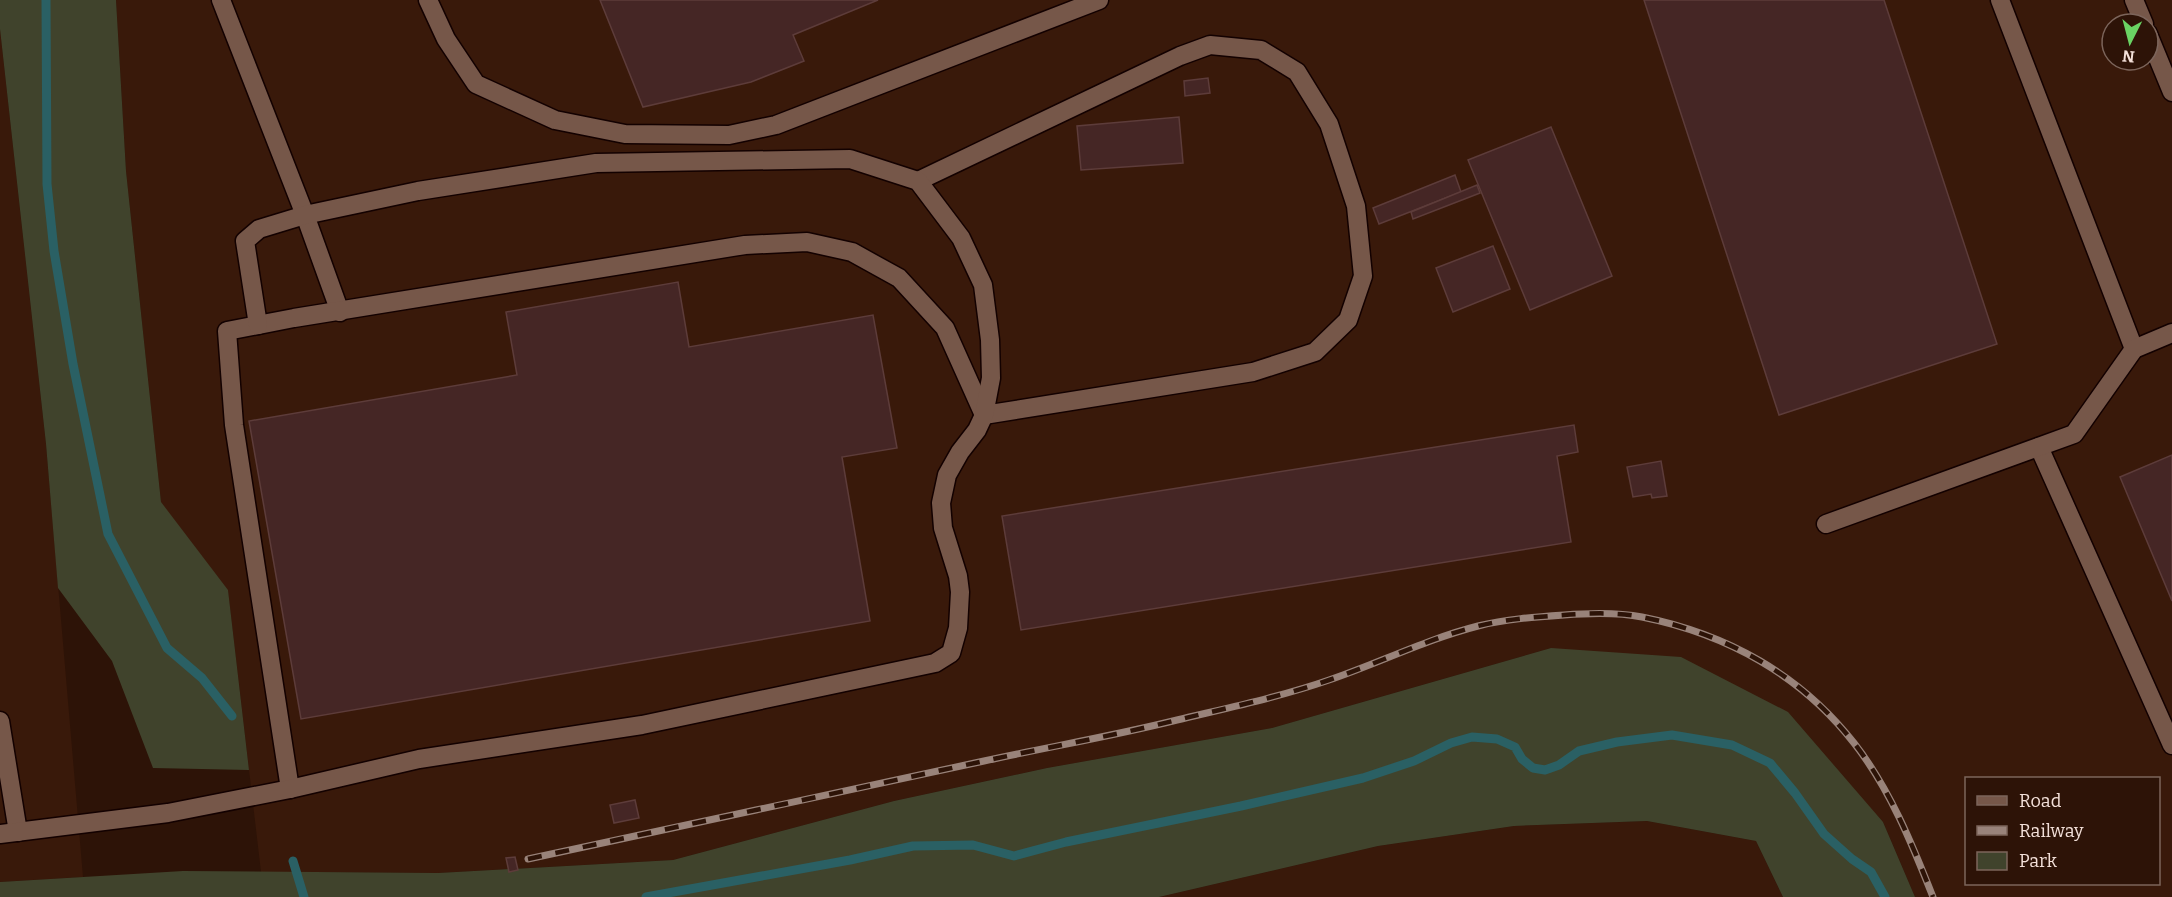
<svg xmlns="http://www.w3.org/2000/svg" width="2172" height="897" font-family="Bitter,serif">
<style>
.built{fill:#39190a;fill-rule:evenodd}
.green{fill:#40432c}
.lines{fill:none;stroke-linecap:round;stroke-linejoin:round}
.stream{stroke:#2a6064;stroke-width:9}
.building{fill:#452625;stroke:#5d3c3a;stroke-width:1.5}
.minor-casing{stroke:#130100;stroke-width:21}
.minor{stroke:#765749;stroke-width:18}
.rail-casing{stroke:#99837a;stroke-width:7}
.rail{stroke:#2d1307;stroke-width:4.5;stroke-dasharray:14;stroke-linecap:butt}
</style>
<rect width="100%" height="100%" fill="#2d1307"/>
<!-- built -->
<g class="built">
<path d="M 116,0 L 2172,0 L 2172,897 L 1915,897 L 1883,822 L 1551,648 L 1272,728 L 1047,768 L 894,801 L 673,860 L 438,873 L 261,872 L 228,591 L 161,503 L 126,171 ZM 2112,24 L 2148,24 L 2148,60 L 2112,60 ZM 1966,778 L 2158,778 L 2158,884 L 1966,884 Z"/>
<polygon points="0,29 46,444 83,877 0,882"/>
<polygon points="1647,821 1756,841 1783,897 1159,897 1378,846 1514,826"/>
</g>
<!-- green -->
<g class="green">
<polygon points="0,0 116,0 126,171 161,502 228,590 249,770 153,768 112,661 58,588 46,444 0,29"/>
<polygon points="1551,648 1681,657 1788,712 1883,822 1915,897 1783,897 1756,841 1647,821 1514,826 1378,846 1159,897 0,897 0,882 183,871 438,873 673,860 894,801 1047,768 1272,728"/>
</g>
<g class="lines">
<!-- stream -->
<g class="stream">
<polyline points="46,0 47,184 54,251 73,364 108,534 167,648 202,678 232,716"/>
<polyline points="293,861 304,897"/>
<polyline points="646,897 850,860 913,846 973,845 1014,856 1066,842 1241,806 1363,778 1414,761 1451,743 1472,737 1497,739 1515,747 1522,759 1533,768 1545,770 1559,765 1579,751 1617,742 1672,735 1732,745 1770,763 1795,793 1824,834 1852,859 1871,872 1885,897"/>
</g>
</g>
<!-- building -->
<g class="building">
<polygon points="600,0 878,0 793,35 804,61 751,82 643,107"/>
<polygon points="1644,0 1884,0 1997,344 1779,415"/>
<polygon points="1208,78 1210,93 1185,96 1184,81"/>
<polygon points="1179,117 1183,163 1081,170 1077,126"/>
<polygon points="1551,127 1612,276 1530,310 1468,160"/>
<polygon points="1455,175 1461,192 1379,224 1373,208"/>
<polygon points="1477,185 1480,193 1413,219 1411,212"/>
<polygon points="1493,246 1510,289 1453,312 1436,268"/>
<polygon points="678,282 689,347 873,315 897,448 842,457 870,621 301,719 249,421 517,375 506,312"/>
<polygon points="1574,425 1578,452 1557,456 1571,542 1021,630 1002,516"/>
<polygon points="2172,455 2172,601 2120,477"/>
<polygon points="1661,461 1667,496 1652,498 1651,494 1633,497 1627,467"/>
<polygon points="635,800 639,818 614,823 610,805"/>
<polygon points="515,857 518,870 509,872 506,858"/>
</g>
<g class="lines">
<defs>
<g id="minor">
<polyline points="221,0 305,215 340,312"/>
<polyline points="428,0 446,39 476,84 555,120 625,134 729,135 776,125 1099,0"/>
<polyline points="2000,0 2134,349"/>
<polyline points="2134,0 2144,24"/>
<polyline points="2148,34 2172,92"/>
<polyline points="2039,447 2172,745"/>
<polyline points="1826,524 2074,434 2134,349 2172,333"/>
<polyline points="0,721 18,832"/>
<polyline points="290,789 234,425 227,331 294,318 745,245 807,242 852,252 899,278 945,328 984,415 1253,372 1315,352 1348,320 1363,276 1356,206 1329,124 1297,72 1261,50 1210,45 1180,56 918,181"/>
<polyline points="0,834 168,813 290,789 419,759 642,725 935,663 951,653 958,628 960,592 958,576 943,528 941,503 947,475 960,452 977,430 984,415 991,378 990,340 983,285 961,238 918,181 850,159 596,163 418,191 305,215 259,229 245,241 258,325"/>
</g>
</defs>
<!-- minor casing -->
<use href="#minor" class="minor-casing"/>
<!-- minor -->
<use href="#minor" class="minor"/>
<defs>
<path id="rail" d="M 528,859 C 680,826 832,794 984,761 C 1048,747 1113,736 1177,720 C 1227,708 1280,697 1329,680 C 1379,663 1427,639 1478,626 C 1506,619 1535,617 1564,615 C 1589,613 1617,612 1642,617 C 1727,634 1801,675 1854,743 C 1890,789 1912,844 1933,897"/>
</defs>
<!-- rail casing -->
<use href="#rail" class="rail-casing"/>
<!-- rail -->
<use href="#rail" class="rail"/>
</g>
<!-- legend -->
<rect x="1965" y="777" width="195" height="108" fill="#2d1307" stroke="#7c655b" stroke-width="1.5"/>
<rect x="1977" y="796" width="30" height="9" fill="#765749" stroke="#7c655b" stroke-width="1.5"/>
<text x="2019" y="807" font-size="18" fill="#f3e0d9">Road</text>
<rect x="1977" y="826" width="30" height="9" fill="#99837a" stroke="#7c655b" stroke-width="1.5"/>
<text x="2019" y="837" font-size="18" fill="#f3e0d9">Railway</text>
<rect x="1977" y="852" width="30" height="18" fill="#40432c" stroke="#7c655b" stroke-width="1.5"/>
<text x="2019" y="867" font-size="18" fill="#f3e0d9">Park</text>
<!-- north arrow -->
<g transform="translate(2130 42) rotate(186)"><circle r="28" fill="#2d1307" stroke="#7c655b" stroke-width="1.5"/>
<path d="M0-4.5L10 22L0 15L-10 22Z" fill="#6ad363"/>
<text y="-9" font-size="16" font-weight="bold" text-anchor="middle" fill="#f3e0d9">N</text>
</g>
</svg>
